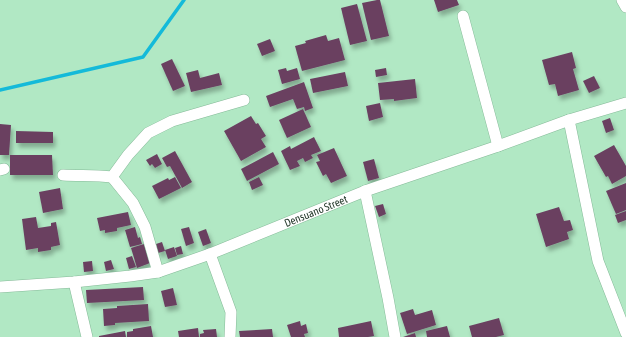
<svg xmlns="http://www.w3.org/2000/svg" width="626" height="337" font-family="'Asap Condensed',sans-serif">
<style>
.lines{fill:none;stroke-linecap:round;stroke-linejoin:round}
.stream{stroke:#14bad9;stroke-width:3.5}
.building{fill:#6a4061;filter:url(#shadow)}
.minor-casing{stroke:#85ba98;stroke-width:12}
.minor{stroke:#fff;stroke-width:11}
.labels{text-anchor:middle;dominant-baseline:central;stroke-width:4;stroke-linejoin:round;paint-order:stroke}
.street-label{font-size:11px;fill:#24392b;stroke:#b1e8c4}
</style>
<defs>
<filter id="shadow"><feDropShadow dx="2.5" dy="4.5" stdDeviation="2" flood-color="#0004"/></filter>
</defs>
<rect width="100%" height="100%" fill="#b1e8c4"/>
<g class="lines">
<!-- stream -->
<polyline class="stream" points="0,90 143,57 184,0"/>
</g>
<!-- building -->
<g class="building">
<polygon points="377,0 380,0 389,36 371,40 362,3"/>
<polygon points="434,0 457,0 459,5 438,12"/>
<polygon points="357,4 367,41 350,45 341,8"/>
<polygon points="326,35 328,41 339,38 345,60 302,71 295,46 306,43 305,41"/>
<polygon points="270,39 275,51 262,56 257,44"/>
<polygon points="572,52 576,68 573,69 579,90 558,96 555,84 549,85 542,60"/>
<polygon points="172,59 185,86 173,91 161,64"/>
<polygon points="286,68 287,71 297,68 300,79 282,84 278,70"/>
<polygon points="386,68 387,75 376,77 375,70"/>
<polygon points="198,70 200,78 219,73 222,85 191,92 186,73"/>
<polygon points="345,72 348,86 313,93 310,79"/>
<polygon points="594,76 600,88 589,93 583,81"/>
<polygon points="415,79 417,98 394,101 394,99 380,100 378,83"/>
<polygon points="304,82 313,108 305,111 304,107 297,109 293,99 270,107 266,96"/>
<polygon points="380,103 383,117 369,121 366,106"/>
<polygon points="303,109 311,127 287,138 279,120"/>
<polygon points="251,116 256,124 258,123 266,136 261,139 266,147 241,161 224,131"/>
<polygon points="610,118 614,130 606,133 602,121"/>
<polygon points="0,124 11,125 9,155 0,155"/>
<polygon points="16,131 53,132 53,143 16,143"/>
<polygon points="314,137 321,151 311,155 313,158 305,162 303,158 297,161 300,166 290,170 281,151 290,146 291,149"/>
<polygon points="614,145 626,166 626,176 612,184 608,176 606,177 594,156"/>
<polygon points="334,148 347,176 331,183 326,174 323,176 316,162 320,161 317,155"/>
<polygon points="175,151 192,182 182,188 170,166 167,167 162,158"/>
<polygon points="273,152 279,164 247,181 241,169"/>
<polygon points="157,154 162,164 155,168 152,164 150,166 146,160"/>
<polygon points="10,155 52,155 53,175 10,175"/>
<polygon points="374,159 379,178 368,181 363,162"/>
<polygon points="175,177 181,188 159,199 152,186 168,178 169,180"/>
<polygon points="259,177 263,185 252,190 249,182"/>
<polygon points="626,183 626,210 616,214 606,191"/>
<polygon points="60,188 63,209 43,213 39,192"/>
<polygon points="383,204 386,214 379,217 375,206"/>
<polygon points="559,207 564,221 570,220 573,230 567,232 569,239 546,247 536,214"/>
<polygon points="626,211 626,220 618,223 615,215"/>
<polygon points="128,212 131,225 117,228 117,231 105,233 105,230 100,231 97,218"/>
<polygon points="36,217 38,228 51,226 51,223 56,222 60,245 51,247 51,250 38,252 38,248 26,250 22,219"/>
<polygon points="135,227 138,238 140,237 142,244 130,247 125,230"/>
<polygon points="189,227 194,243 186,246 181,229"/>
<polygon points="206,229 211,243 203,246 198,232"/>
<polygon points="162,242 165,251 158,253 156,244"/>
<polygon points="144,244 150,263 137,268 131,248"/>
<polygon points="181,246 183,254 177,255 175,248"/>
<polygon points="174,247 177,256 168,259 165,250"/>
<polygon points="132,256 136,267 129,269 126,258"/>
<polygon points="111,260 114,269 106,271 104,262"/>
<polygon points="92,261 93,271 84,272 83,262"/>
<polygon points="143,287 144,300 87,303 86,290"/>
<polygon points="173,288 177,305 165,307 161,291"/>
<polygon points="148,304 149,321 115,323 115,325 104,326 103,309 117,308 117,306"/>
<polygon points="413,309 415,315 432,310 436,325 407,334 400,313"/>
<polygon points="499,318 504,335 496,337 472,337 469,326"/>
<polygon points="300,321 301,326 306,324 308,333 304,334 305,337 291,337 287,325"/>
<polygon points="371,321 374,336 368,337 339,337 338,328"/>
<polygon points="151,326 153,337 127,337 127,332 133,331 133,329"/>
<polygon points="447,326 450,337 427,337 426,331"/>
<polygon points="198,328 199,337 179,337 178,331"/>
<polygon points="216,329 217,337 200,337 200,334 204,333 203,330"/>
<polygon points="272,329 273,337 240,337 239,331"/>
<polygon points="125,331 126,337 99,337 99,336"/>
<polygon points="415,333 416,337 403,337"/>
</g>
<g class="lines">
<defs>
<g id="minor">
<polyline points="622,0 626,7"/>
<polyline points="463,16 498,146"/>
<polyline points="569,120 598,261 626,333"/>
<polyline points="0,170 4,169"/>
<path d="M 63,175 C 79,176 95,175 112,177 L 128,155 L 148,133 L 172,121 L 244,100"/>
<polyline points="112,177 133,203 145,227 158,272"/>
<polyline points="365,191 388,298 395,337"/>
<polyline points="210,254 231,312 230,337"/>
<polyline points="74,282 87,337"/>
<path id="s1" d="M 0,287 L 74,282 L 130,276 L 158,272 L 210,254 L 365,191 L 498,146 L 569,120 L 626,103"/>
</g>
</defs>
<!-- minor casing -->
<use href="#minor" class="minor-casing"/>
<!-- minor -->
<use href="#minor" class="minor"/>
</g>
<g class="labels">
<!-- street labels -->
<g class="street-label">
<text stroke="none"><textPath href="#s1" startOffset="328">Densuano Street</textPath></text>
</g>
</g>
</svg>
